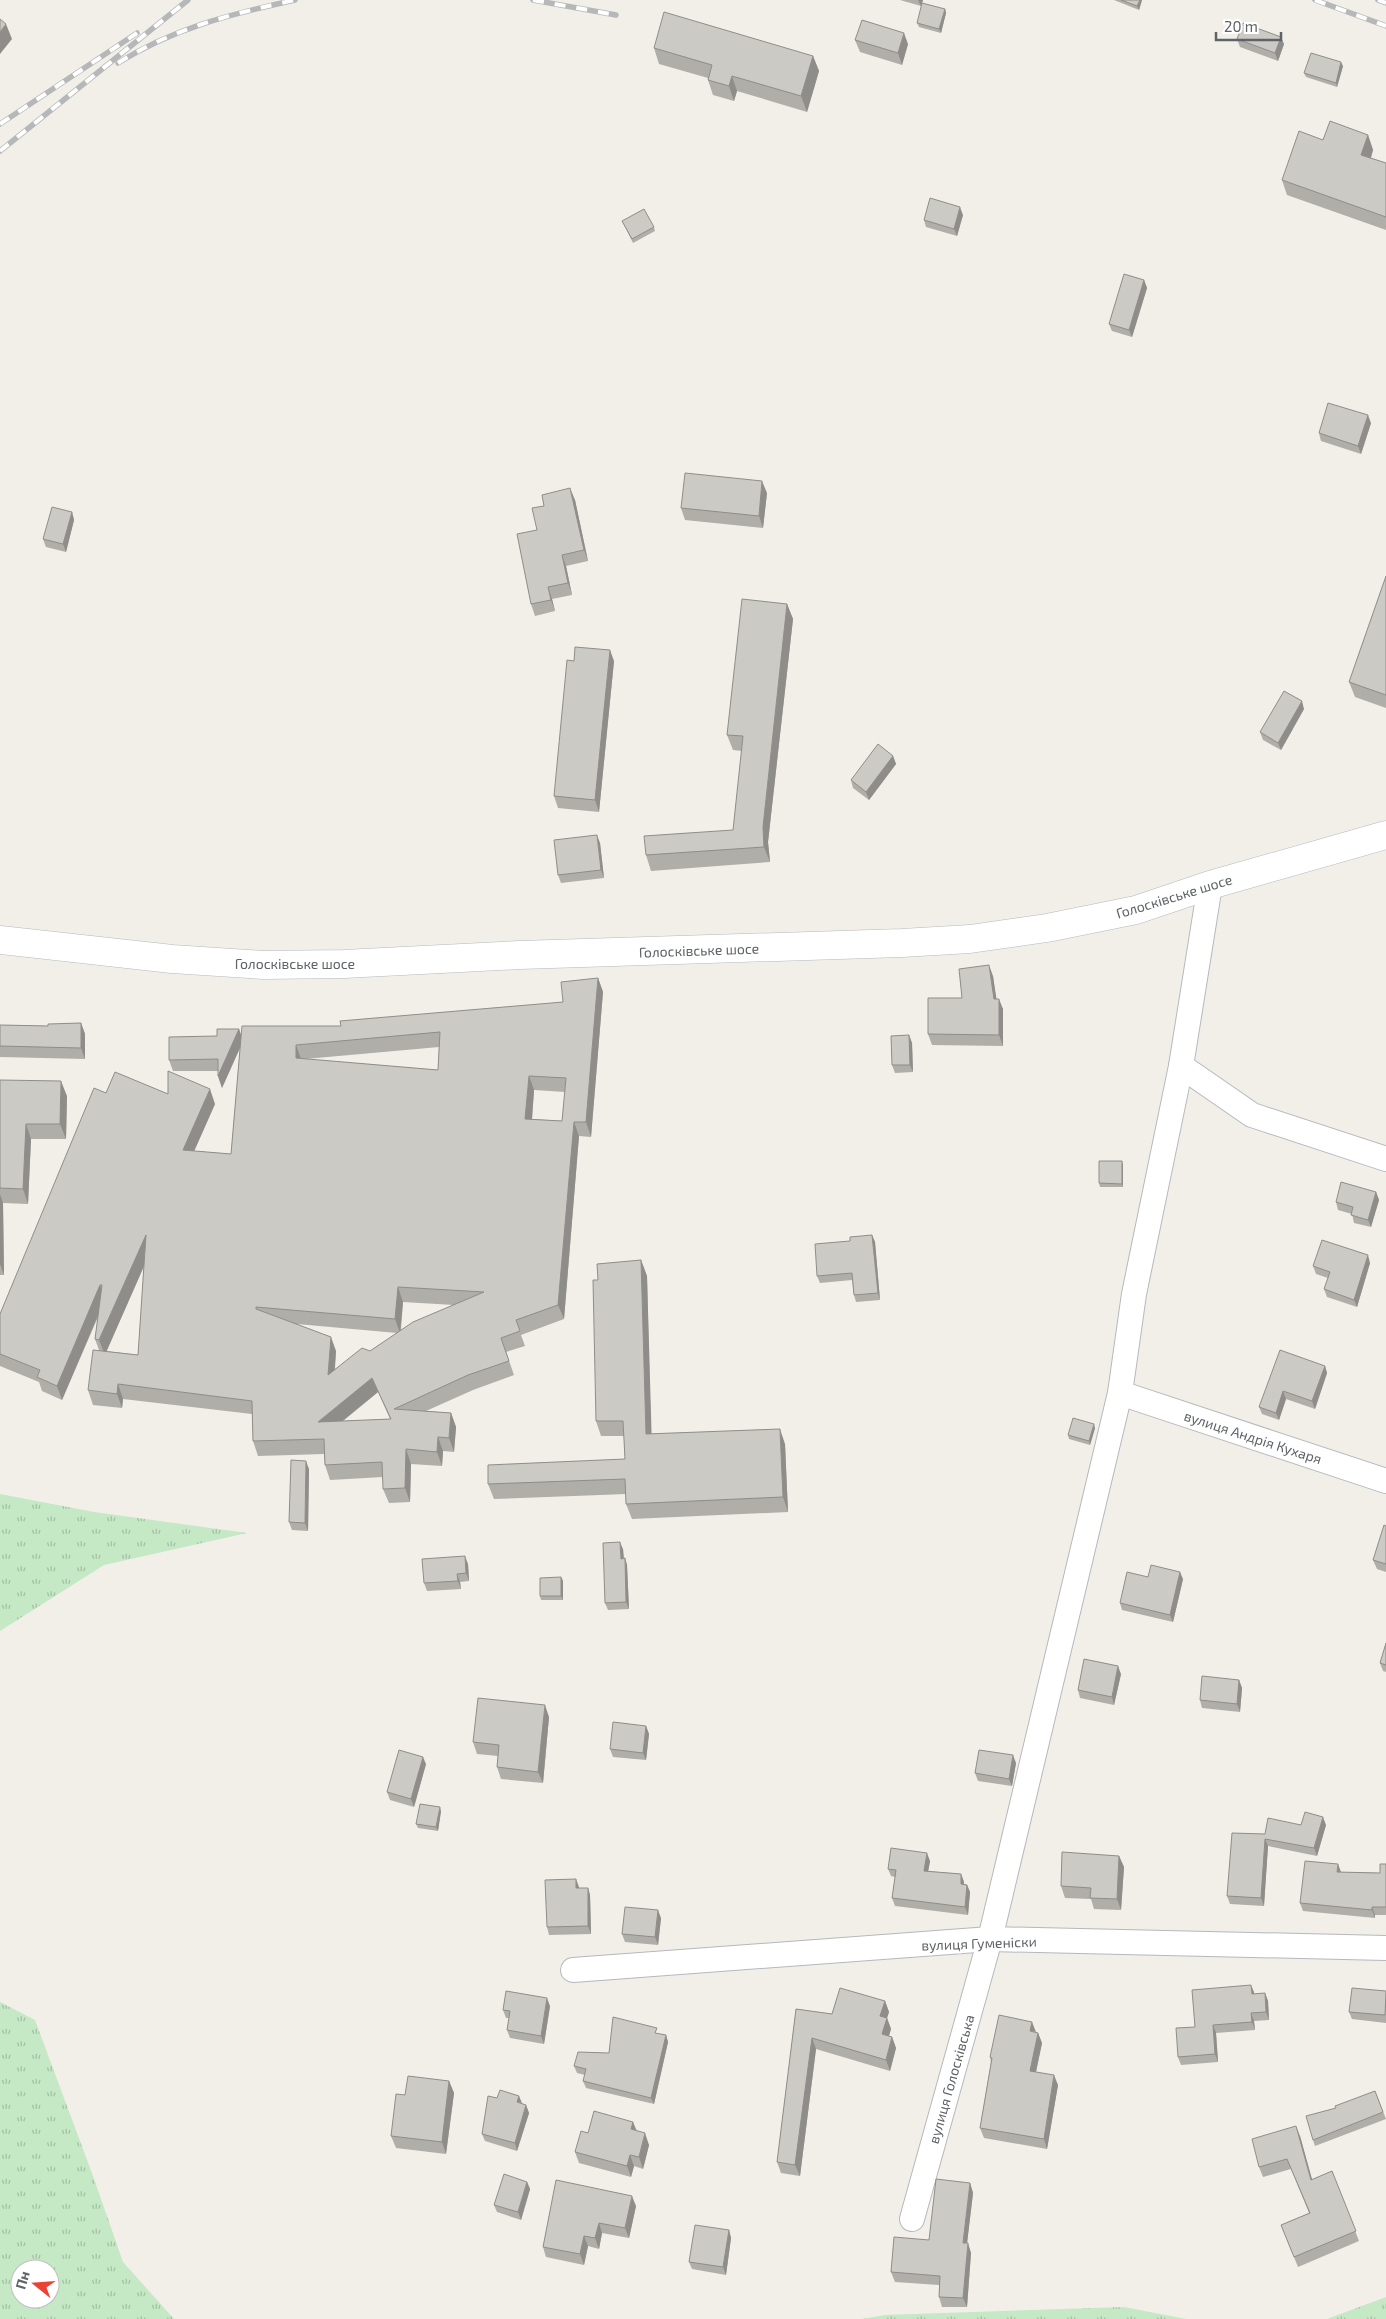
<svg xmlns="http://www.w3.org/2000/svg" width="1386" height="2319" font-family="'Exo 2',sans-serif">
<style>
.grass{fill:url(#grass-tufts);fill-rule:evenodd}
.lines{fill:none;stroke-linecap:round;stroke-linejoin:round}
.minor-casing{stroke:#b5b8bc;stroke-width:26}
.tertiary-casing{stroke:#b5b8bc;stroke-width:29}
.minor{stroke:#fff;stroke-width:24}
.tertiary{stroke:#fff;stroke-width:28}
.rail-casing{stroke:#b6b7b8;stroke-width:5.5}
.rail{stroke:#fff;stroke-width:4;stroke-dasharray:11;stroke-linecap:butt}
.wall{fill:#afaea9;fill-rule:evenodd}
.shaded-wall{fill:#8f8d8a}
.building{fill:#cccac5;stroke:#8f8d8a;fill-rule:evenodd}
.labels{text-anchor:middle;dominant-baseline:central;stroke-width:4.5;stroke-linejoin:round;paint-order:stroke}
.street-label{font-size:14px;fill:#5f6368;stroke:#fff}
</style>
<defs>
<pattern id="grass-tufts" width="24" height="20" patternUnits="userSpaceOnUse" patternTransform="scale(1.25)"><rect width="24" height="20" fill="#c5e8c5"/><path d="M3 7l-1-3M5 7V3M7 7l1-3M15 17l-1-3M17 17v-4M19 17l1-3" fill="none" stroke="#a3c0a4"/></pattern>
</defs>
<rect width="100%" height="100%" fill="#f1efe8"/>
<!-- grass -->
<g class="grass">
<polygon points="0,1494 94,1512 247,1533 104,1565 0,1631"/>
<path d="M 0,2002 L 35,2020 L 93,2176 L 123,2262 L 174,2319 L 0,2319 ZM 20,2269 L 50,2269 L 50,2299 L 20,2299 Z"/>
<polygon points="1386,2297 1386,2319 1327,2319"/>
<polygon points="1124,2307 1186,2319 862,2319 885,2315"/>
</g>
<g class="lines">
<defs>
<g id="minor">
<polyline points="1181,1066 1252,1115 1386,1159"/>
<polyline points="1120,1393 1386,1481"/>
<polyline points="573,1970 990,1939 1386,1948"/>
<polyline points="912,2219 990,1939 1120,1393 1134,1294 1181,1066 1210,885"/>
</g>
<polyline id="tertiary" points="0,940 172,959 264,965 344,964 520,955 902,943 970,939 1047,928 1136,910 1210,885 1386,835"/>
</defs>
<!-- minor casing -->
<use href="#minor" class="minor-casing"/>
<!-- tertiary casing -->
<use href="#tertiary" class="tertiary-casing"/>
<!-- minor -->
<use href="#minor" class="minor"/>
<!-- tertiary -->
<use href="#tertiary" class="tertiary"/>
<defs>
<g id="rail">
<polyline points="533,0 616,15"/>
<polyline points="1315,0 1386,26"/>
<polyline points="1378,0 1386,3"/>
<path d="M 118,63 C 174,28 231,14 295,0"/>
<polyline points="0,124 137,33"/>
<polyline points="0,151 188,0"/>
</g>
</defs>
<!-- rail casing -->
<use href="#rail" class="rail-casing"/>
<!-- rail -->
<use href="#rail" class="rail"/>
</g>
<!-- wall -->
<g class="wall">
<polygon points="900,0 923,0 921,6"/>
<polygon points="1114,0 1142,0 1139,10"/>
<polygon points="945,9 946,13 941,33 919,27 917,23"/>
<polygon points="1237,39 1284,44 1278,61 1240,47"/>
<polygon points="855,40 908,44 902,65 860,52"/>
<polygon points="654,48 813,56 819,71 807,112 737,91 734,101 713,95 708,80 708,78 659,64"/>
<polygon points="1343,66 1337,87 1306,77 1304,73"/>
<polygon points="1368,135 1373,150 1371,158 1386,163 1386,230 1287,195 1282,180 1323,140"/>
<polygon points="963,215 957,236 926,227 924,220"/>
<polygon points="622,221 654,227 655,231 633,243"/>
<polygon points="1144,280 1147,288 1132,337 1112,331 1109,324"/>
<polygon points="1371,423 1361,454 1321,441 1319,433"/>
<polygon points="767,493 763,528 685,520 681,508"/>
<polygon points="575,500 588,561 566,566 572,595 552,599 555,611 535,616 531,604"/>
<polygon points="72,512 74,520 66,552 46,547 43,539"/>
<polygon points="1386,576 1386,708 1355,697 1349,682"/>
<polygon points="787,604 793,619 768,842 770,862 651,871 646,855 733,830 742,751 733,750 727,735"/>
<polygon points="574,661 614,661 599,812 558,808 554,796"/>
<polygon points="1304,709 1281,750 1263,740 1260,732"/>
<polygon points="893,756 896,764 869,800 853,788 851,780"/>
<polygon points="600,843 604,878 561,883 558,875"/>
<polygon points="993,976 996,999 1003,1009 1003,1046 932,1045 928,1034 962,998"/>
<path d="M 598,978 L 603,992 L 591,1137 L 579,1136 L 564,1319 L 521,1335 L 525,1346 L 506,1352 L 514,1375 L 473,1390 L 426,1411 L 451,1413 L 456,1427 L 454,1452 L 443,1451 L 442,1466 L 411,1464 L 410,1502 L 389,1503 L 383,1489 L 383,1477 L 330,1480 L 325,1465 L 324,1454 L 258,1456 L 253,1441 L 252,1414 L 123,1399 L 122,1408 L 93,1405 L 88,1390 L 99,1350 L 95,1339 L 98,1317 L 62,1400 L 42,1391 L 39,1382 L 0,1366 L 0,1314 L 106,1093 L 168,1094 L 215,1104 L 194,1151 L 231,1154 L 240,1048 L 222,1088 L 218,1076 L 218,1071 L 173,1071 L 169,1060 L 217,1036 L 239,1029 L 241,1035 L 341,1026 L 563,1002 ZM 439,1047 L 438,1070 L 305,1059 ZM 534,1090 L 565,1092 L 562,1121 L 532,1119 ZM 144,1266 L 138,1355 L 106,1351 L 126,1307 ZM 403,1302 L 454,1305 L 401,1330 ZM 297,1324 L 397,1333 L 370,1351 L 335,1369 L 336,1351 ZM 378,1392 L 390,1419 L 343,1421 Z"/>
<polygon points="81,1023 85,1034 85,1059 0,1057 0,1025 48,1026"/>
<polygon points="909,1035 912,1043 913,1072 895,1073 892,1065"/>
<polygon points="0,1080 67,1096 66,1139 31,1139 28,1204 3,1203 4,1275 0,1275"/>
<polygon points="1123,1165 1123,1187 1100,1187 1099,1183"/>
<polygon points="1376,1192 1379,1200 1371,1227 1354,1223 1352,1214 1338,1210 1336,1202"/>
<polygon points="872,1235 875,1242 880,1300 856,1302 854,1295 852,1280 820,1283 817,1276 850,1241"/>
<polygon points="641,1260 647,1276 651,1434 785,1444 788,1512 632,1519 626,1504 626,1494 494,1499 488,1484 625,1459 624,1436 601,1436 596,1421 598,1280"/>
<polygon points="1370,1263 1357,1307 1327,1297 1324,1289 1328,1278 1316,1274 1313,1266"/>
<polygon points="1325,1366 1327,1373 1315,1409 1286,1399 1279,1420 1262,1414 1259,1407"/>
<polygon points="1095,1428 1090,1445 1069,1439 1068,1435"/>
<polygon points="309,1469 308,1531 292,1530 289,1522"/>
<polygon points="1386,1526 1386,1572 1377,1569 1373,1560"/>
<polygon points="623,1549 624,1558 625,1558 627,1565 629,1609 608,1610 605,1603"/>
<polygon points="468,1564 469,1581 460,1582 461,1589 427,1591 424,1583"/>
<polygon points="561,1577 563,1581 563,1600 541,1600 540,1596"/>
<polygon points="1148,1577 1183,1579 1173,1622 1122,1610 1120,1603"/>
<polygon points="1386,1643 1386,1672 1383,1671 1380,1663"/>
<polygon points="1121,1674 1114,1705 1080,1698 1078,1690"/>
<polygon points="1239,1680 1242,1688 1240,1712 1202,1708 1200,1700"/>
<polygon points="549,1717 543,1783 501,1779 497,1767 498,1756 477,1754 473,1742"/>
<polygon points="646,1726 649,1734 646,1760 613,1757 610,1749"/>
<polygon points="1016,1763 1012,1786 978,1781 975,1773"/>
<polygon points="426,1764 414,1807 390,1800 387,1792"/>
<polygon points="441,1811 438,1831 418,1828 416,1824"/>
<polygon points="1301,1825 1326,1825 1317,1856 1268,1846 1264,1906 1230,1904 1227,1896 1265,1834"/>
<polygon points="1119,1856 1124,1867 1121,1910 1094,1909 1091,1899 1065,1898 1061,1886"/>
<polygon points="930,1861 928,1871 961,1874 964,1882 964,1884 967,1885 970,1892 968,1915 895,1906 892,1898 895,1877 891,1876 888,1869"/>
<polygon points="1386,1864 1386,1915 1375,1915 1375,1918 1303,1911 1300,1903 1341,1872 1380,1873"/>
<polygon points="579,1888 588,1888 590,1895 591,1934 549,1935 547,1927"/>
<polygon points="661,1918 658,1945 625,1942 622,1934"/>
<polygon points="1386,1991 1386,2023 1352,2019 1349,2012"/>
<polygon points="1254,1992 1254,1994 1265,1993 1268,2001 1269,2020 1254,2021 1255,2030 1216,2033 1218,2062 1181,2065 1178,2057 1195,2027"/>
<polygon points="885,2001 889,2012 887,2018 891,2029 889,2036 892,2037 896,2048 890,2071 816,2049 800,2176 781,2173 777,2162 796,2009 832,2014"/>
<polygon points="550,2006 544,2044 510,2038 507,2030 509,2018 506,2018 503,2010"/>
<polygon points="1036,2032 1038,2033 1042,2043 1036,2072 1058,2085 1047,2149 984,2138 980,2128 991,2062 990,2057"/>
<polygon points="659,2034 666,2035 668,2042 654,2104 586,2088 583,2081 585,2075 577,2073 574,2066"/>
<polygon points="449,2081 454,2093 446,2154 396,2148 391,2136 405,2095"/>
<polygon points="1375,2091 1386,2119 1315,2146 1313,2140 1336,2108"/>
<polygon points="497,2098 526,2105 529,2113 517,2151 485,2141 482,2134"/>
<polygon points="633,2122 637,2131 649,2145 643,2169 634,2166 631,2177 579,2163 575,2152 588,2133"/>
<polygon points="1300,2136 1312,2180 1332,2171 1359,2241 1298,2267 1281,2225 1309,2213 1291,2169 1263,2177 1259,2167"/>
<polygon points="527,2182 530,2189 521,2220 497,2212 494,2205"/>
<polygon points="970,2183 973,2193 967,2243 971,2253 967,2307 942,2307 939,2297 939,2285 895,2282 891,2272 929,2240"/>
<polygon points="636,2206 629,2238 602,2233 599,2249 588,2246 584,2265 546,2257 543,2247"/>
<polygon points="729,2230 731,2238 726,2275 692,2269 689,2262"/>
</g>
<!-- shaded-wall -->
<g class="shaded-wall">
<polygon points="918,0 923,0 921,6"/>
<polygon points="1140,0 1142,0 1139,10 1137,6"/>
<polygon points="945,9 946,13 941,33 939,29"/>
<polygon points="6,24 12,39 0,54 0,32"/>
<polygon points="904,33 908,44 902,65 898,53"/>
<polygon points="1281,37 1284,44 1278,61 1275,53"/>
<polygon points="813,56 819,71 807,112 801,96"/>
<polygon points="1341,62 1343,66 1337,87 1336,83"/>
<polygon points="732,76 737,91 734,101 729,86"/>
<polygon points="1368,135 1373,150 1367,170 1361,155"/>
<polygon points="960,207 963,215 957,236 954,229"/>
<polygon points="1144,280 1147,288 1132,337 1129,330"/>
<polygon points="1368,415 1371,423 1361,454 1358,446"/>
<polygon points="762,481 767,493 763,528 759,516"/>
<polygon points="570,488 575,500 588,561 584,550"/>
<polygon points="72,512 74,520 66,552 63,544"/>
<polygon points="562,555 566,566 572,595 568,583"/>
<polygon points="548,587 552,599 555,611 551,600"/>
<polygon points="787,604 793,619 768,842 770,862 764,847 763,827"/>
<polygon points="610,650 614,661 599,812 595,800"/>
<polygon points="1302,701 1304,709 1281,750 1278,743"/>
<polygon points="893,756 896,764 869,800 866,792"/>
<polygon points="597,835 600,843 604,878 601,870"/>
<polygon points="989,965 993,976 998,1009 994,999"/>
<polygon points="598,978 603,992 591,1137 586,1122"/>
<polygon points="999,999 1003,1009 1003,1046 999,1035"/>
<polygon points="81,1023 85,1034 85,1059 81,1048"/>
<polygon points="239,1029 243,1041 222,1088 218,1076"/>
<polygon points="909,1035 912,1043 913,1072 910,1065"/>
<polygon points="296,1045 301,1059 296,1058"/>
<polygon points="529,1076 534,1090 531,1133 525,1119"/>
<polygon points="61,1081 67,1096 66,1139 60,1124"/>
<polygon points="210,1089 215,1104 188,1165 183,1150"/>
<polygon points="574,1122 579,1136 564,1319 558,1305"/>
<polygon points="26,1124 31,1139 28,1204 23,1189"/>
<polygon points="1122,1161 1123,1165 1123,1187 1122,1184"/>
<polygon points="1376,1192 1379,1200 1371,1227 1368,1220"/>
<polygon points="0,1194 3,1203 4,1275 0,1264"/>
<polygon points="146,1235 151,1250 105,1355 99,1340"/>
<polygon points="872,1235 875,1242 880,1300 878,1293"/>
<polygon points="1368,1255 1370,1263 1357,1307 1354,1300"/>
<polygon points="641,1260 647,1276 652,1449 646,1434"/>
<polygon points="100,1285 105,1299 62,1400 57,1386"/>
<polygon points="398,1287 403,1302 400,1333 395,1319"/>
<polygon points="331,1337 336,1351 333,1389 328,1375"/>
<polygon points="1325,1366 1327,1373 1315,1409 1312,1401"/>
<polygon points="372,1378 378,1392 324,1436 318,1422"/>
<polygon points="118,1384 123,1399 122,1408 117,1394"/>
<polygon points="1283,1391 1286,1399 1279,1420 1276,1413"/>
<polygon points="451,1413 456,1427 454,1452 449,1438"/>
<polygon points="1094,1424 1095,1428 1090,1445 1089,1441"/>
<polygon points="780,1429 785,1444 788,1512 783,1497"/>
<polygon points="438,1437 443,1451 442,1466 437,1452"/>
<polygon points="406,1449 411,1464 410,1502 405,1488"/>
<polygon points="306,1461 309,1469 308,1531 305,1523"/>
<polygon points="620,1542 623,1549 624,1566 621,1559"/>
<polygon points="465,1556 468,1564 469,1581 466,1573"/>
<polygon points="625,1558 627,1565 629,1609 626,1602"/>
<polygon points="1180,1572 1183,1579 1173,1622 1170,1615"/>
<polygon points="457,1574 460,1582 461,1589 458,1581"/>
<polygon points="561,1577 563,1581 563,1600 561,1596"/>
<polygon points="1118,1666 1121,1674 1114,1705 1112,1697"/>
<polygon points="1239,1680 1242,1688 1240,1712 1237,1704"/>
<polygon points="545,1705 549,1717 543,1783 538,1772"/>
<polygon points="646,1726 649,1734 646,1760 643,1753"/>
<polygon points="1013,1755 1016,1763 1012,1786 1009,1779"/>
<polygon points="423,1757 426,1764 414,1807 411,1799"/>
<polygon points="440,1807 441,1811 438,1831 436,1827"/>
<polygon points="1323,1817 1326,1825 1317,1856 1314,1848"/>
<polygon points="1265,1839 1268,1846 1264,1906 1261,1898"/>
<polygon points="927,1853 930,1861 927,1878 924,1871"/>
<polygon points="1119,1856 1124,1867 1121,1910 1117,1899"/>
<polygon points="1338,1864 1341,1872 1337,1872"/>
<polygon points="961,1874 964,1882 963,1892 961,1884"/>
<polygon points="576,1879 579,1887 579,1896 576,1888"/>
<polygon points="967,1885 970,1892 968,1915 965,1907"/>
<polygon points="588,1888 590,1895 591,1934 588,1926"/>
<polygon points="1372,1907 1375,1915 1375,1918 1372,1910"/>
<polygon points="658,1910 661,1918 658,1945 655,1937"/>
<polygon points="1251,1985 1254,1992 1254,2002 1252,1994"/>
<polygon points="1265,1993 1268,2001 1269,2020 1266,2012"/>
<polygon points="547,1998 550,2006 544,2044 541,2036"/>
<polygon points="885,2001 889,2012 887,2018 891,2029 886,2045 882,2034 880,2016"/>
<polygon points="1251,2013 1254,2021 1255,2030 1252,2022"/>
<polygon points="1032,2022 1036,2032 1030,2031"/>
<polygon points="1213,2025 1216,2033 1218,2062 1215,2054"/>
<polygon points="1038,2033 1042,2043 1034,2081 1030,2071"/>
<polygon points="666,2035 668,2042 654,2104 651,2098"/>
<polygon points="892,2037 896,2048 890,2071 886,2060"/>
<polygon points="812,2038 816,2049 800,2176 795,2165"/>
<polygon points="1054,2075 1058,2085 1047,2149 1044,2139"/>
<polygon points="449,2081 454,2093 446,2154 442,2142"/>
<polygon points="519,2096 522,2103 517,2102"/>
<polygon points="526,2105 529,2113 517,2151 515,2143"/>
<polygon points="633,2122 637,2133 631,2129"/>
<polygon points="1296,2126 1300,2136 1315,2190 1311,2180"/>
<polygon points="645,2133 649,2145 643,2169 639,2157"/>
<polygon points="630,2155 634,2166 631,2177 627,2166"/>
<polygon points="527,2182 530,2189 521,2220 518,2212"/>
<polygon points="970,2183 973,2193 966,2252 963,2243"/>
<polygon points="632,2196 636,2206 629,2238 625,2228"/>
<polygon points="599,2223 602,2233 599,2249 595,2238"/>
<polygon points="729,2230 731,2238 726,2275 723,2267"/>
<polygon points="584,2236 588,2246 584,2265 580,2254"/>
<polygon points="968,2243 971,2253 967,2307 963,2298"/>
</g>
<!-- building -->
<g class="building">
<polygon points="1121,0 1140,0 1137,6"/>
<polygon points="922,3 945,9 939,29 917,23"/>
<polygon points="664,12 813,56 801,96 732,76 729,86 708,80 712,65 654,48"/>
<polygon points="0,19 6,24 0,32"/>
<polygon points="862,20 904,33 898,53 855,40"/>
<polygon points="1243,23 1281,37 1275,53 1237,39"/>
<polygon points="1311,53 1341,62 1336,83 1304,73"/>
<polygon points="1330,121 1368,135 1361,155 1386,163 1386,217 1282,180 1299,131 1323,140"/>
<polygon points="930,198 960,207 954,229 924,220"/>
<polygon points="644,209 654,227 632,239 622,221"/>
<polygon points="1124,274 1144,280 1129,330 1109,324"/>
<polygon points="1328,403 1368,415 1358,446 1319,433"/>
<polygon points="685,473 762,481 759,516 681,508"/>
<polygon points="570,488 584,550 562,555 568,583 548,587 551,600 531,604 517,534 537,530 532,508 544,506 542,495"/>
<polygon points="52,507 72,512 63,544 43,539"/>
<polygon points="1386,576 1386,695 1349,682"/>
<polygon points="742,599 787,604 763,827 764,847 646,855 644,836 733,830 743,736 727,735"/>
<polygon points="575,647 610,650 595,800 554,796 567,660 574,661"/>
<polygon points="1284,691 1302,701 1278,743 1260,732"/>
<polygon points="878,744 893,756 866,792 851,780"/>
<polygon points="597,835 601,870 558,875 554,840"/>
<polygon points="989,965 994,999 999,999 999,1035 928,1034 928,998 962,998 959,969"/>
<path d="M 598,978 L 586,1122 L 574,1122 L 558,1305 L 516,1320 L 520,1331 L 501,1338 L 509,1361 L 468,1375 L 394,1409 L 451,1413 L 449,1438 L 438,1437 L 437,1452 L 406,1449 L 405,1488 L 383,1489 L 382,1462 L 325,1465 L 324,1439 L 253,1441 L 252,1401 L 118,1384 L 117,1394 L 88,1390 L 93,1350 L 138,1355 L 146,1235 L 99,1340 L 95,1339 L 102,1285 L 100,1285 L 57,1386 L 37,1377 L 40,1370 L 0,1354 L 0,1314 L 94,1088 L 106,1093 L 115,1072 L 168,1094 L 168,1071 L 210,1089 L 183,1150 L 231,1154 L 242,1026 L 341,1026 L 340,1021 L 563,1002 L 561,982 ZM 440,1032 L 438,1070 L 296,1058 L 296,1045 ZM 529,1076 L 566,1078 L 562,1121 L 525,1119 ZM 398,1287 L 484,1292 L 413,1322 L 370,1351 L 362,1348 L 328,1375 L 331,1337 L 256,1309 L 256,1307 L 395,1319 ZM 372,1378 L 391,1419 L 318,1422 Z"/>
<polygon points="81,1023 81,1048 0,1046 0,1025 48,1026 48,1024"/>
<polygon points="217,1029 239,1029 218,1076 218,1059 169,1060 169,1037 217,1036"/>
<polygon points="909,1035 910,1065 892,1065 891,1036"/>
<polygon points="0,1080 61,1081 60,1124 26,1124 23,1189 0,1188"/>
<polygon points="1099,1161 1122,1161 1122,1184 1099,1183"/>
<polygon points="1341,1182 1376,1192 1368,1220 1351,1215 1353,1207 1336,1202"/>
<polygon points="872,1235 878,1293 854,1295 852,1273 817,1276 815,1244 850,1241 850,1237"/>
<polygon points="1322,1240 1368,1255 1354,1300 1324,1289 1330,1272 1313,1266"/>
<polygon points="641,1260 646,1434 780,1429 783,1497 626,1504 625,1479 488,1484 488,1465 625,1459 623,1421 596,1421 593,1280 598,1280 597,1264"/>
<polygon points="1280,1350 1325,1366 1312,1401 1283,1391 1276,1413 1259,1407"/>
<polygon points="1073,1418 1094,1424 1089,1441 1068,1435"/>
<polygon points="291,1460 306,1461 305,1523 289,1522"/>
<polygon points="1384,1525 1386,1526 1386,1564 1373,1560"/>
<polygon points="620,1542 621,1559 625,1558 626,1602 605,1603 603,1543"/>
<polygon points="465,1556 466,1573 457,1574 458,1581 424,1583 422,1559"/>
<polygon points="1151,1565 1180,1572 1170,1615 1120,1603 1127,1572 1148,1577"/>
<polygon points="561,1577 561,1596 540,1596 540,1578"/>
<polygon points="1386,1643 1386,1665 1380,1663"/>
<polygon points="1084,1659 1118,1666 1112,1697 1078,1690"/>
<polygon points="1202,1676 1239,1680 1237,1704 1200,1700"/>
<polygon points="478,1698 545,1705 538,1772 497,1767 499,1745 473,1742"/>
<polygon points="613,1722 646,1726 643,1753 610,1749"/>
<polygon points="399,1750 423,1757 411,1799 387,1792"/>
<polygon points="979,1750 1013,1755 1009,1779 975,1773"/>
<polygon points="420,1804 440,1807 436,1827 416,1824"/>
<polygon points="1305,1812 1323,1817 1314,1848 1265,1839 1261,1898 1227,1896 1232,1833 1265,1834 1268,1818 1301,1825"/>
<polygon points="891,1848 927,1853 924,1871 961,1874 961,1884 967,1885 965,1907 892,1898 896,1870 888,1869"/>
<polygon points="1062,1852 1119,1856 1117,1899 1090,1898 1091,1888 1061,1886"/>
<polygon points="1305,1861 1338,1864 1337,1872 1380,1873 1380,1864 1386,1864 1386,1907 1372,1907 1372,1910 1300,1903"/>
<polygon points="576,1879 576,1888 588,1888 588,1926 547,1927 545,1880"/>
<polygon points="625,1907 658,1910 655,1937 622,1934"/>
<polygon points="1251,1985 1252,1994 1265,1993 1266,2012 1251,2013 1252,2022 1213,2025 1215,2054 1178,2057 1176,2028 1195,2027 1192,1990"/>
<polygon points="840,1988 885,2001 880,2016 887,2018 882,2034 892,2037 886,2060 812,2038 795,2165 777,2162 796,2009 832,2014"/>
<polygon points="1352,1988 1386,1991 1385,2015 1349,2012"/>
<polygon points="506,1991 547,1998 541,2036 507,2030 510,2011 503,2010"/>
<polygon points="999,2015 1032,2022 1030,2031 1038,2033 1030,2071 1054,2075 1044,2139 980,2128 992,2058 990,2057"/>
<polygon points="613,2017 657,2028 655,2033 666,2035 651,2098 583,2081 586,2069 574,2066 578,2052 609,2053"/>
<polygon points="408,2076 449,2081 442,2142 391,2136 396,2094 405,2095"/>
<polygon points="500,2090 519,2096 517,2102 526,2105 515,2143 482,2134 488,2096 497,2098"/>
<polygon points="1375,2091 1383,2112 1313,2140 1306,2116 1336,2108 1335,2106"/>
<polygon points="594,2111 633,2122 631,2129 645,2133 639,2157 630,2155 627,2166 575,2152 581,2131 588,2133"/>
<polygon points="1296,2126 1311,2180 1332,2171 1356,2231 1294,2257 1281,2225 1310,2213 1287,2159 1259,2167 1252,2139"/>
<polygon points="504,2174 527,2182 518,2212 494,2205"/>
<polygon points="936,2179 970,2183 963,2243 968,2243 963,2298 939,2297 940,2276 891,2272 894,2237 929,2240"/>
<polygon points="556,2180 632,2196 625,2228 599,2223 595,2238 584,2236 580,2254 543,2247"/>
<polygon points="695,2225 729,2230 723,2267 689,2262"/>
</g>
<g class="labels">
<!-- street labels -->
<g class="street-label">
<text transform="translate(1174 896) rotate(-17)">Голосківське шосе</text>
<text transform="translate(699 950) rotate(-2)">Голосківське шосе</text>
<text x="295" y="963">Голосківське шосе</text>
<text transform="translate(1253 1437) rotate(18)">вулиця Андрія Кухаря</text>
<text transform="translate(979 1943) rotate(-2)">вулиця Гуменіски</text>
<text transform="translate(951 2079) rotate(-74)">вулиця Голосківська</text>
</g>
</g>
<!-- north arrow -->
<g transform="translate(35 2284) rotate(287)"><circle r="24" fill="#ffffff" stroke="#bfc1c3"/>
<path d="M0-4L9 19L0 12L-9 19Z" fill="#ea4335"/>
<text y="-8" font-size="14" font-weight="bold" text-anchor="middle" fill="#5f6368">Пн</text>
</g>
<!-- scale -->
<path d="M1216 32v8h65v-8" fill="none" stroke="#5f6368" stroke-width="2.5"/>
<text x="1224" y="32" font-size="15" fill="#5f6368" stroke="#ffffff" stroke-width="4" paint-order="stroke">20 m</text>
</svg>
